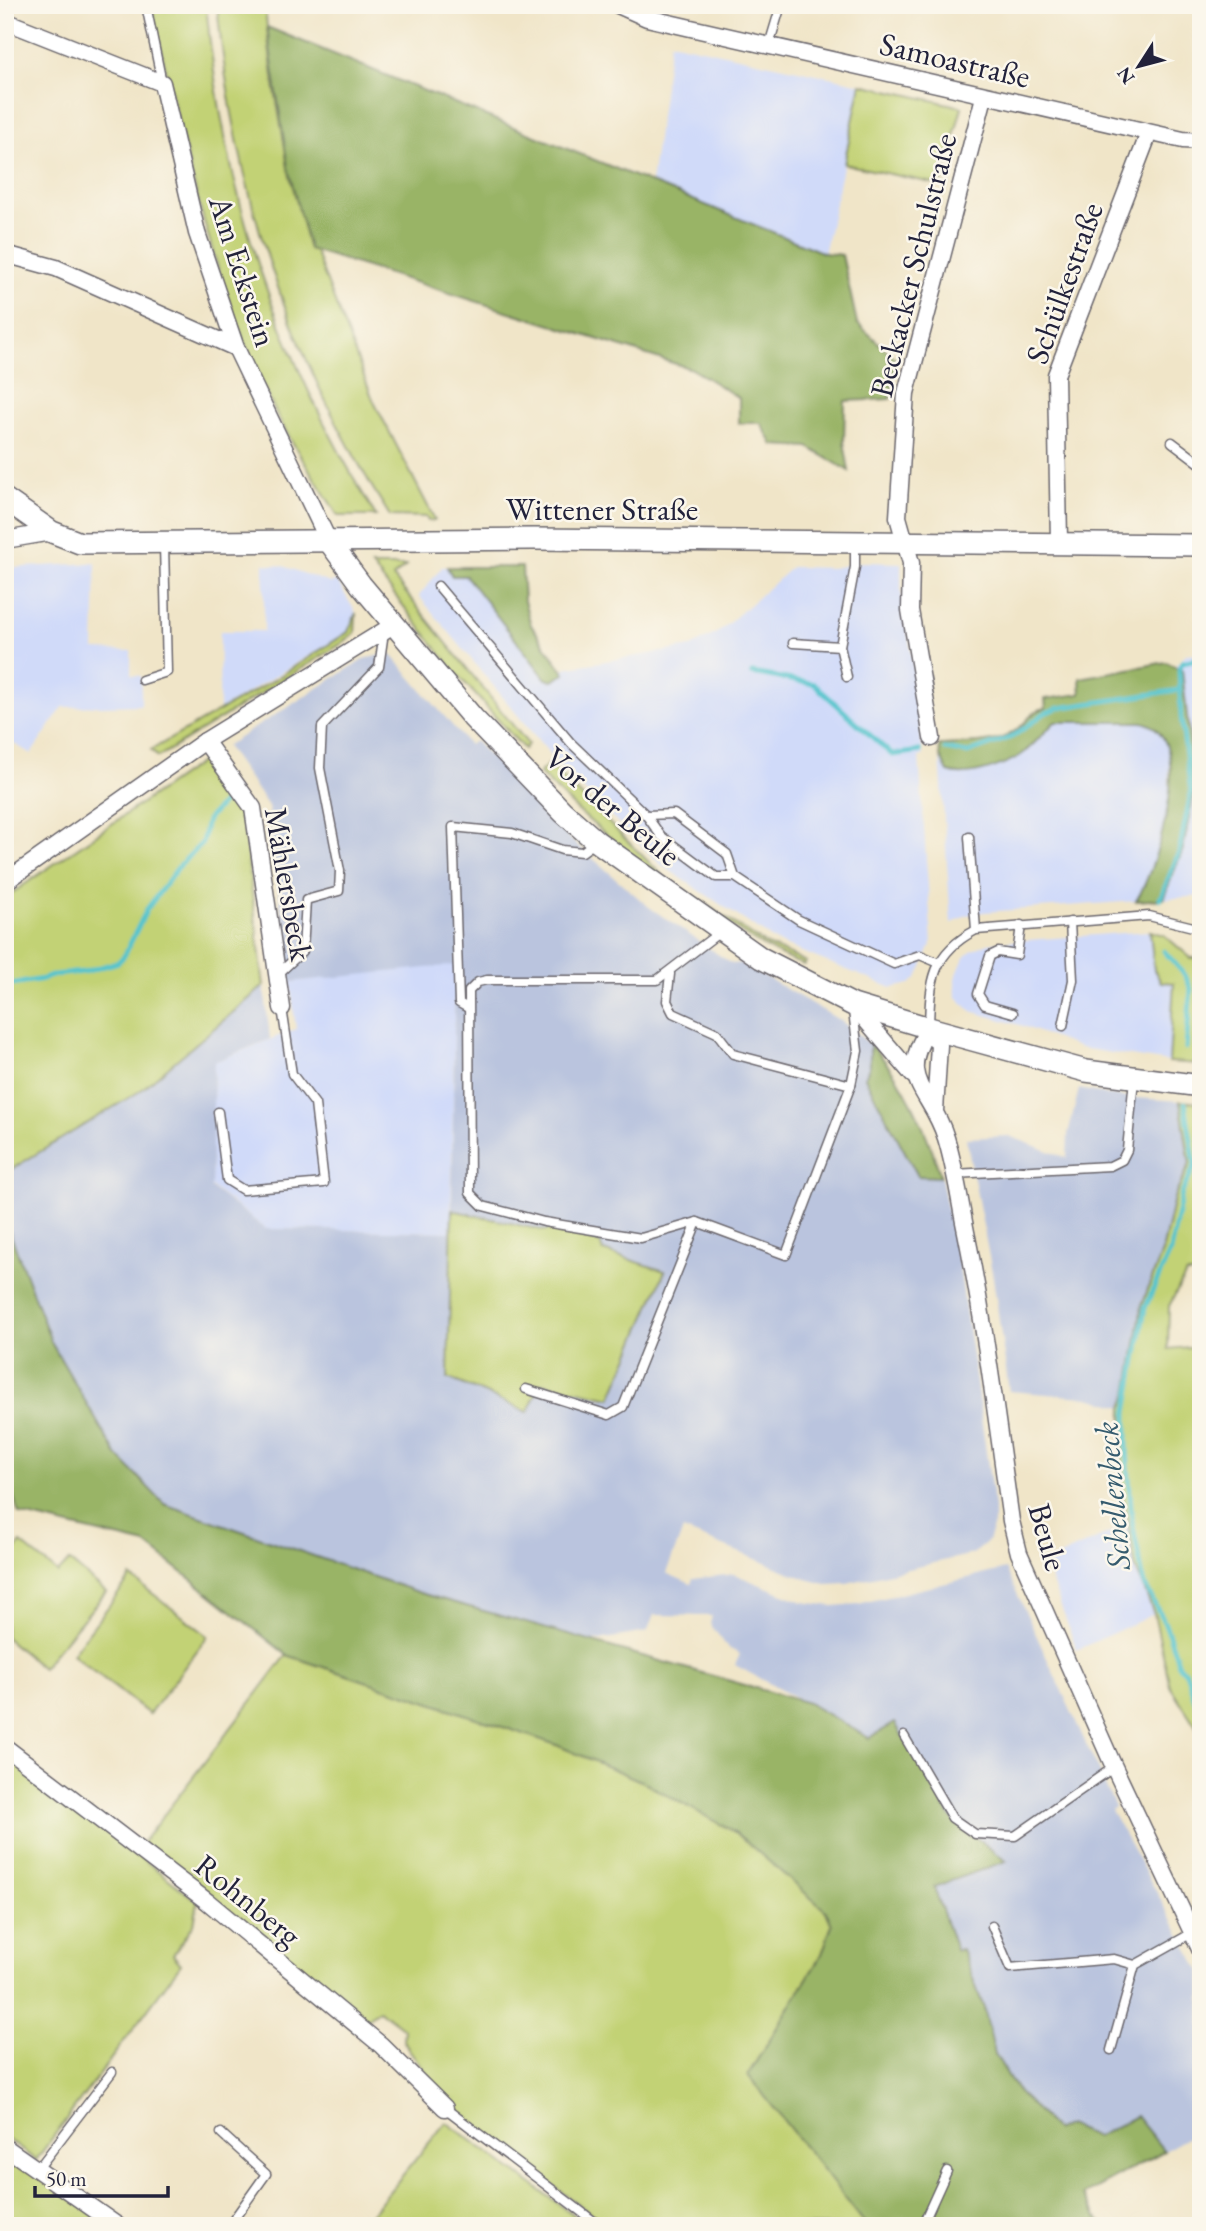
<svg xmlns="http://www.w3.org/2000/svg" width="1206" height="2231" font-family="'EB Garamond',serif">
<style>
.built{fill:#d0daf9}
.industrial{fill:#bac4de}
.green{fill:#c2d275;stroke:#727a58;stroke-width:2}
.forest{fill:#99b466;stroke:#5e6b50;stroke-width:2}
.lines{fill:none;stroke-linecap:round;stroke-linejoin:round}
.stream{stroke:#57c4cd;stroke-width:5}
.lane-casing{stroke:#6a666c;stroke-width:11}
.street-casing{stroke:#6a666c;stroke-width:19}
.secondary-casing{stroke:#6a666c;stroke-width:24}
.lane{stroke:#fff;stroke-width:8}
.street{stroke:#fff;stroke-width:16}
.secondary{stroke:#fff;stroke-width:21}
.labels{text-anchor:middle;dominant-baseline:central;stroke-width:5;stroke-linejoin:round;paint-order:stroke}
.street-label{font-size:32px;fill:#22223b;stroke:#fbf7ec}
.water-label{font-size:33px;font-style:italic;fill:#355b6e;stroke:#fbf7ec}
</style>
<rect width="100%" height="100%" fill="#fbf7ec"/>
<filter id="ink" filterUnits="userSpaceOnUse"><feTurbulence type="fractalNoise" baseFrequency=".0143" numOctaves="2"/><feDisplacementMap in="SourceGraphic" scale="14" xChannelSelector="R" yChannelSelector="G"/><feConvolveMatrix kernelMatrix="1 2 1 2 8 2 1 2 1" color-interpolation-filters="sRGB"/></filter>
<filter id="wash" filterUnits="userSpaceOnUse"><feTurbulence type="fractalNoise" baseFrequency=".00686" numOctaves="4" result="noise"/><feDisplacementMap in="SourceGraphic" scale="28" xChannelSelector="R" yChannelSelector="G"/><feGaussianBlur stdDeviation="1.57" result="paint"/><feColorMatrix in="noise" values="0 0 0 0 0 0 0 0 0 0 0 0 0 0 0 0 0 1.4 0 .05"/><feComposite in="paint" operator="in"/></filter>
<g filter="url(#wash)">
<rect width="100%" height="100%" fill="#f0e5c8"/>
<!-- built -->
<g class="built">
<polygon points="670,42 861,84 824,254 651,183"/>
<polygon points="863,562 901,563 901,591 919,701 922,746 923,756 919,757 932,943 917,978 910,984 892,988 777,942 660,864 559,765 419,596 442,567 447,567 452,576 465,576 546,679 565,674 564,668 691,647 720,631 792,567 832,568"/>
<polygon points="96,563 94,650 131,651 131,675 141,676 141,705 63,707 31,754 5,738 5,568"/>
<polygon points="264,564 283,566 330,583 337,581 356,613 348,632 219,710 220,631 264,631"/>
<polygon points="1201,653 1201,896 1163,899 1175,873 1195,789 1182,671 1176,670 1176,665 1186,654"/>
<polygon points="1055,722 1142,722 1155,726 1164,737 1169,756 1169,806 1148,881 1136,901 984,912 967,915 951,924 940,756 948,772 1019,756"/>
<polygon points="1150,931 1155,970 1174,983 1169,1062 1080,1048 1023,1026 971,1011 956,996 955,979 963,960 971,951 988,943"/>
<polygon points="436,965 455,965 451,1232 266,1229 211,1187 214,1062 296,1029 290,982"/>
<polygon points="1127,1525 1135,1566 1154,1614 1077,1650 1045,1563"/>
</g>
<!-- industrial -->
<g class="industrial">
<polygon points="390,653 469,745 475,741 569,838 649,907 732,964 741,963 752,969 841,1021 870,1044 870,1065 918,1176 941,1177 959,1265 994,1507 994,1524 988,1541 973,1554 847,1583 826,1584 806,1579 683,1530 666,1573 691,1584 693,1579 734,1574 803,1602 833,1606 858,1604 1006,1569 1115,1807 1111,1810 1201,1972 1201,2130 1164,2151 1136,2116 1096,2137 1068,2125 1055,2130 1016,2089 995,2054 984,2008 962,1949 956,1950 933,1887 1005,1861 952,1819 869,1738 735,1665 740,1654 728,1648 710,1624 712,1616 654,1615 647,1632 587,1642 419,1592 164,1504 116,1454 52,1344 5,1220 5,1173 140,1091 264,986 270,1039 214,1062 211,1188 266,1229 451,1232 448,1378 527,1412 541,1383 606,1399 603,1251 546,1231 452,1210 455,965 290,982 268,806 226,746 364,659"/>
<polygon points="1079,1089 1121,1097 1180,1101 1190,1164 1174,1198 1162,1252 1142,1305 1128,1394 1123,1407 1085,1397 1009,1391 993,1277 966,1138 1009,1136 1067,1158 1068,1134"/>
</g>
<!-- green -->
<g class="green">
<path d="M 151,5 L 206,5 C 224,196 276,352 376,516 L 338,516 C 317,481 293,447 275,411 C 212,284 183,143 151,5 Z"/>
<path d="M 217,5 L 265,5 C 271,88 288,169 309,249 L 315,251 L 374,402 L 435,520 L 428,521 L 426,517 L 390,516 C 289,357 235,193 217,5 Z"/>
<polygon points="861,84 962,107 941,185 844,164"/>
<polygon points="372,566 406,566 393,577 528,744 524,749 457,674"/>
<polygon points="356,613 355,633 341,644 158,757 151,750 277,678 348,632"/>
<polygon points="204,760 242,815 264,986 140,1091 5,1173 5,898"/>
<path d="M 549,764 L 663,876 L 765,944 L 806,962 L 804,965 C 771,954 744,934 715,915 C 651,874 592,827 539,773 Z"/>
<polygon points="1150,931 1164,935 1191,958 1201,958 1200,1064 1169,1062 1174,983 1161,982 1154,970"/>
<polygon points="1180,1101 1201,1103 1201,1211 1195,1241 1201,1241 1201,1274 1186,1274 1169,1306 1168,1349 1201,1346 1201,1734 1170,1686 1154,1614 1135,1566 1121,1485 1123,1407 1128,1394 1142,1305 1162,1252 1174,1198 1190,1164"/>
<polygon points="452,1210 546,1231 550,1228 600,1243 603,1251 665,1271 611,1398 541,1383 528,1412 448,1378"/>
<polygon points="21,1543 58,1573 69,1561 106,1592 42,1668 5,1637 5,1562"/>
<polygon points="131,1577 208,1636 149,1714 72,1654"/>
<path d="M 287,1655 C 437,1705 598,1746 733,1831 C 766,1852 796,1885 826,1911 L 832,1925 L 822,1954 L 748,2075 L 867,2226 L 607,2226 L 454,2111 L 403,2041 L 404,2029 L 379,2010 L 363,2022 L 139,1847 Z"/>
<polygon points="5,1751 198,1902 194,1924 173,1955 181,1964 36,2160 5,2138"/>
<polygon points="446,2122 589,2226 361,2226"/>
<polygon points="5,2151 109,2226 5,2226"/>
</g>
<!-- forest -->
<g class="forest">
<polygon points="267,27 824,253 842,255 857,323 896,359 890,399 845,401 844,442 849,471 808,447 773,445 761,423 739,423 739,398 692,369 309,249 288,168"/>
<polygon points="447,567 522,567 524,601 531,625 565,674 552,681 546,679 466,576 452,576"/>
<path d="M 1166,662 L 1182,670 L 1195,789 L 1183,849 L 1163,899 L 1136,901 C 1157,868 1199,734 1142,722 L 1055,722 C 1043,733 1031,749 1018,757 C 1000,767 967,779 948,772 L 940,756 L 939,745 C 963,743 991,746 1012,733 C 1026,725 1031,710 1046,708 L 1045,699 L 1081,694 L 1080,678 Z"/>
<path d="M 870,1044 C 906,1081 926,1129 941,1177 L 918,1176 L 865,1078 L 870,1065 Z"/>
<polygon points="5,1220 52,1344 116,1454 164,1504 420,1593 808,1703 869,1738 895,1723 952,1819 1006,1861 934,1887 956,1950 962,1949 984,2008 995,2054 1016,2089 1055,2130 1068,2125 1096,2137 1136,2116 1164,2151 1083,2195 1103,2226 867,2226 748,2075 822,1954 832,1925 826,1911 735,1832 641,1781 554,1744 287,1655 146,1544 19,1514 5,1470"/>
</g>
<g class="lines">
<!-- stream -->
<g class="stream">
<polyline points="752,673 814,684 892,755 920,751"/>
<polyline points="945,749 968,753 1012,737 1045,713 1058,708 1179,690"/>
<polyline points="1160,899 1179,852 1191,792 1181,717 1179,670 1182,662 1201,658"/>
<polyline points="1164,951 1185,975 1191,989 1186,1048"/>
<polyline points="5,985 44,979 54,975 84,972 118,962 124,956 147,909 179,866 202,843 207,820 228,797"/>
<polyline points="1185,1103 1195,1165 1182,1193 1170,1252 1145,1308 1127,1412 1127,1451 1132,1521 1144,1583 1166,1626 1179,1665 1186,1673 1201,1717"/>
</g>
</g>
</g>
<g filter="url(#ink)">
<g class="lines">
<defs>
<g id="lane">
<polyline points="146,5 162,83"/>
<polyline points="769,45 781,5"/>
<polyline points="1172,442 1201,464"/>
<polyline points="438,586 571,743 646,815"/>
<polyline points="793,643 840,646"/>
<polyline points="847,677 840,646 855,567 855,543"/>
<polyline points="142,680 167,672 164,544"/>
<polyline points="969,837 976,930"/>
<polyline points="735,877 727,854 674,814 646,815 661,836 716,877 735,877 799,920 894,964 920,955 939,963"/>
<polyline points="720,932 657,980 487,980 478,982 469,991 470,1193 483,1206 544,1222 641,1238 697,1222 786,1255 851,1085 858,1051 853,1011"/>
<polyline points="670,974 667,1001 673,1013 717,1033 733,1054 851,1085"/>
<polyline points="277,975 303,951 306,900 339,891 340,871 320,768 322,727 379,667 384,632"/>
<polyline points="468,1008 459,1003 453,827 512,833 562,850 582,852 594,843"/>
<polyline points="1013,1013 985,1005 978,994 990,956 998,952 1017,955 1021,925"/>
<polyline points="1063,1026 1073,980 1070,922"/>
<path d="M 929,1027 C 930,981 932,953 976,930 L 1149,916 L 1201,929"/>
<polyline points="218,1112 227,1180 243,1190 324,1183 315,1104 292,1074 282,1008"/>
<polyline points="954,1174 1110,1166 1122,1160 1127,1150 1134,1079"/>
<polyline points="526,1389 609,1415 623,1407 697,1222"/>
<polyline points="904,1736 952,1818 975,1834 1015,1836 1114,1767"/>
<polyline points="992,1926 1010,1968 1114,1959 1135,1965"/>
<polyline points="1111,2050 1135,1965 1192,1933"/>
<polyline points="445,2108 600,2226"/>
<polyline points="221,2133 266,2174 229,2226"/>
<polyline points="37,2170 112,2072"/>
<polyline points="922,2226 947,2171"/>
</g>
<g id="street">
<polyline points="618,5 647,18 1183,140 1201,141"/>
<polyline points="5,21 162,83 197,233 236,348 328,540"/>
<polyline points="5,254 56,268 236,348"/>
<polyline points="5,540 52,532"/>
<polyline points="1059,541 1056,375 1149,133"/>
<polyline points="932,738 910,610 911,563 898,517 906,393 984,97"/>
<polyline points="205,741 253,808 282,1008"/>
<polyline points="5,882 205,741 395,624"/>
<polyline points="853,1005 913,1075"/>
<path d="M 935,1111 L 939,1045 L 929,1028 C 895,1081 931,1089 946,1138 C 955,1167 959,1197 965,1227 C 985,1324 997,1422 1011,1521 L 1019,1553 L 1114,1767 L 1201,1951"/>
<polyline points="5,1747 208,1902 381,2045 445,2108"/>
<polyline points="5,2147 118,2226"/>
</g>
<g id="secondary">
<polyline points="5,499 52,532 80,543 534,539 1201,545"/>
<polyline points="328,540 361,585 473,718 563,812 596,841 761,958 853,1005 929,1028 1086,1071 1201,1086"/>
</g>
</defs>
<!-- lane casing -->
<use href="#lane" class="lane-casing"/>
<!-- street casing -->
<use href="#street" class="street-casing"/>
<!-- secondary casing -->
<use href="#secondary" class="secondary-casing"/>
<!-- lane -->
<use href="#lane" class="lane"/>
<!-- street -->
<use href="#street" class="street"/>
<!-- secondary -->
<use href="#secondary" class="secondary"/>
</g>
</g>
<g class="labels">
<!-- street labels -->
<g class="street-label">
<text transform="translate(955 60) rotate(13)">Samoastraße</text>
<text transform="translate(913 265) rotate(-76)">Beckacker Schulstraße</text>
<text transform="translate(243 271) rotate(72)">Am Eckstein</text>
<text transform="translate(1064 283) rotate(-70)">Schülkestraße</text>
<text x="602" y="509">Wittener Straße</text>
<text transform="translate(613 806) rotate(40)">Vor der Beule</text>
<text transform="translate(289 884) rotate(80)">Mählersbeck</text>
<text transform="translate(1048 1537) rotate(74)">Beule</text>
<text transform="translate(248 1900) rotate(39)">Rohnberg</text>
</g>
<!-- water labels -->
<g class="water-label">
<text transform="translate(1112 1496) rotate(-95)">Schellenbeck</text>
</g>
</g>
<!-- margin -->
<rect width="1206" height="2231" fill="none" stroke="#fbf7ec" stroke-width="28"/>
<!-- north arrow -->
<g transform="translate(1139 66) rotate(234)" stroke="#fbf7ec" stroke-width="5" paint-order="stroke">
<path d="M0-5L12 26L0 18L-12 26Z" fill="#22223b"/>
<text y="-10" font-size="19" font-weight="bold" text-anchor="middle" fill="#22223b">N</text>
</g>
<!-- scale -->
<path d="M35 2186v10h133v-10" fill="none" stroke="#22223b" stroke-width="3.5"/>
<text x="46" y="2186" font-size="21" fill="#22223b" stroke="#fbf7ec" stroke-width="5" paint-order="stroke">50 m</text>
</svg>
